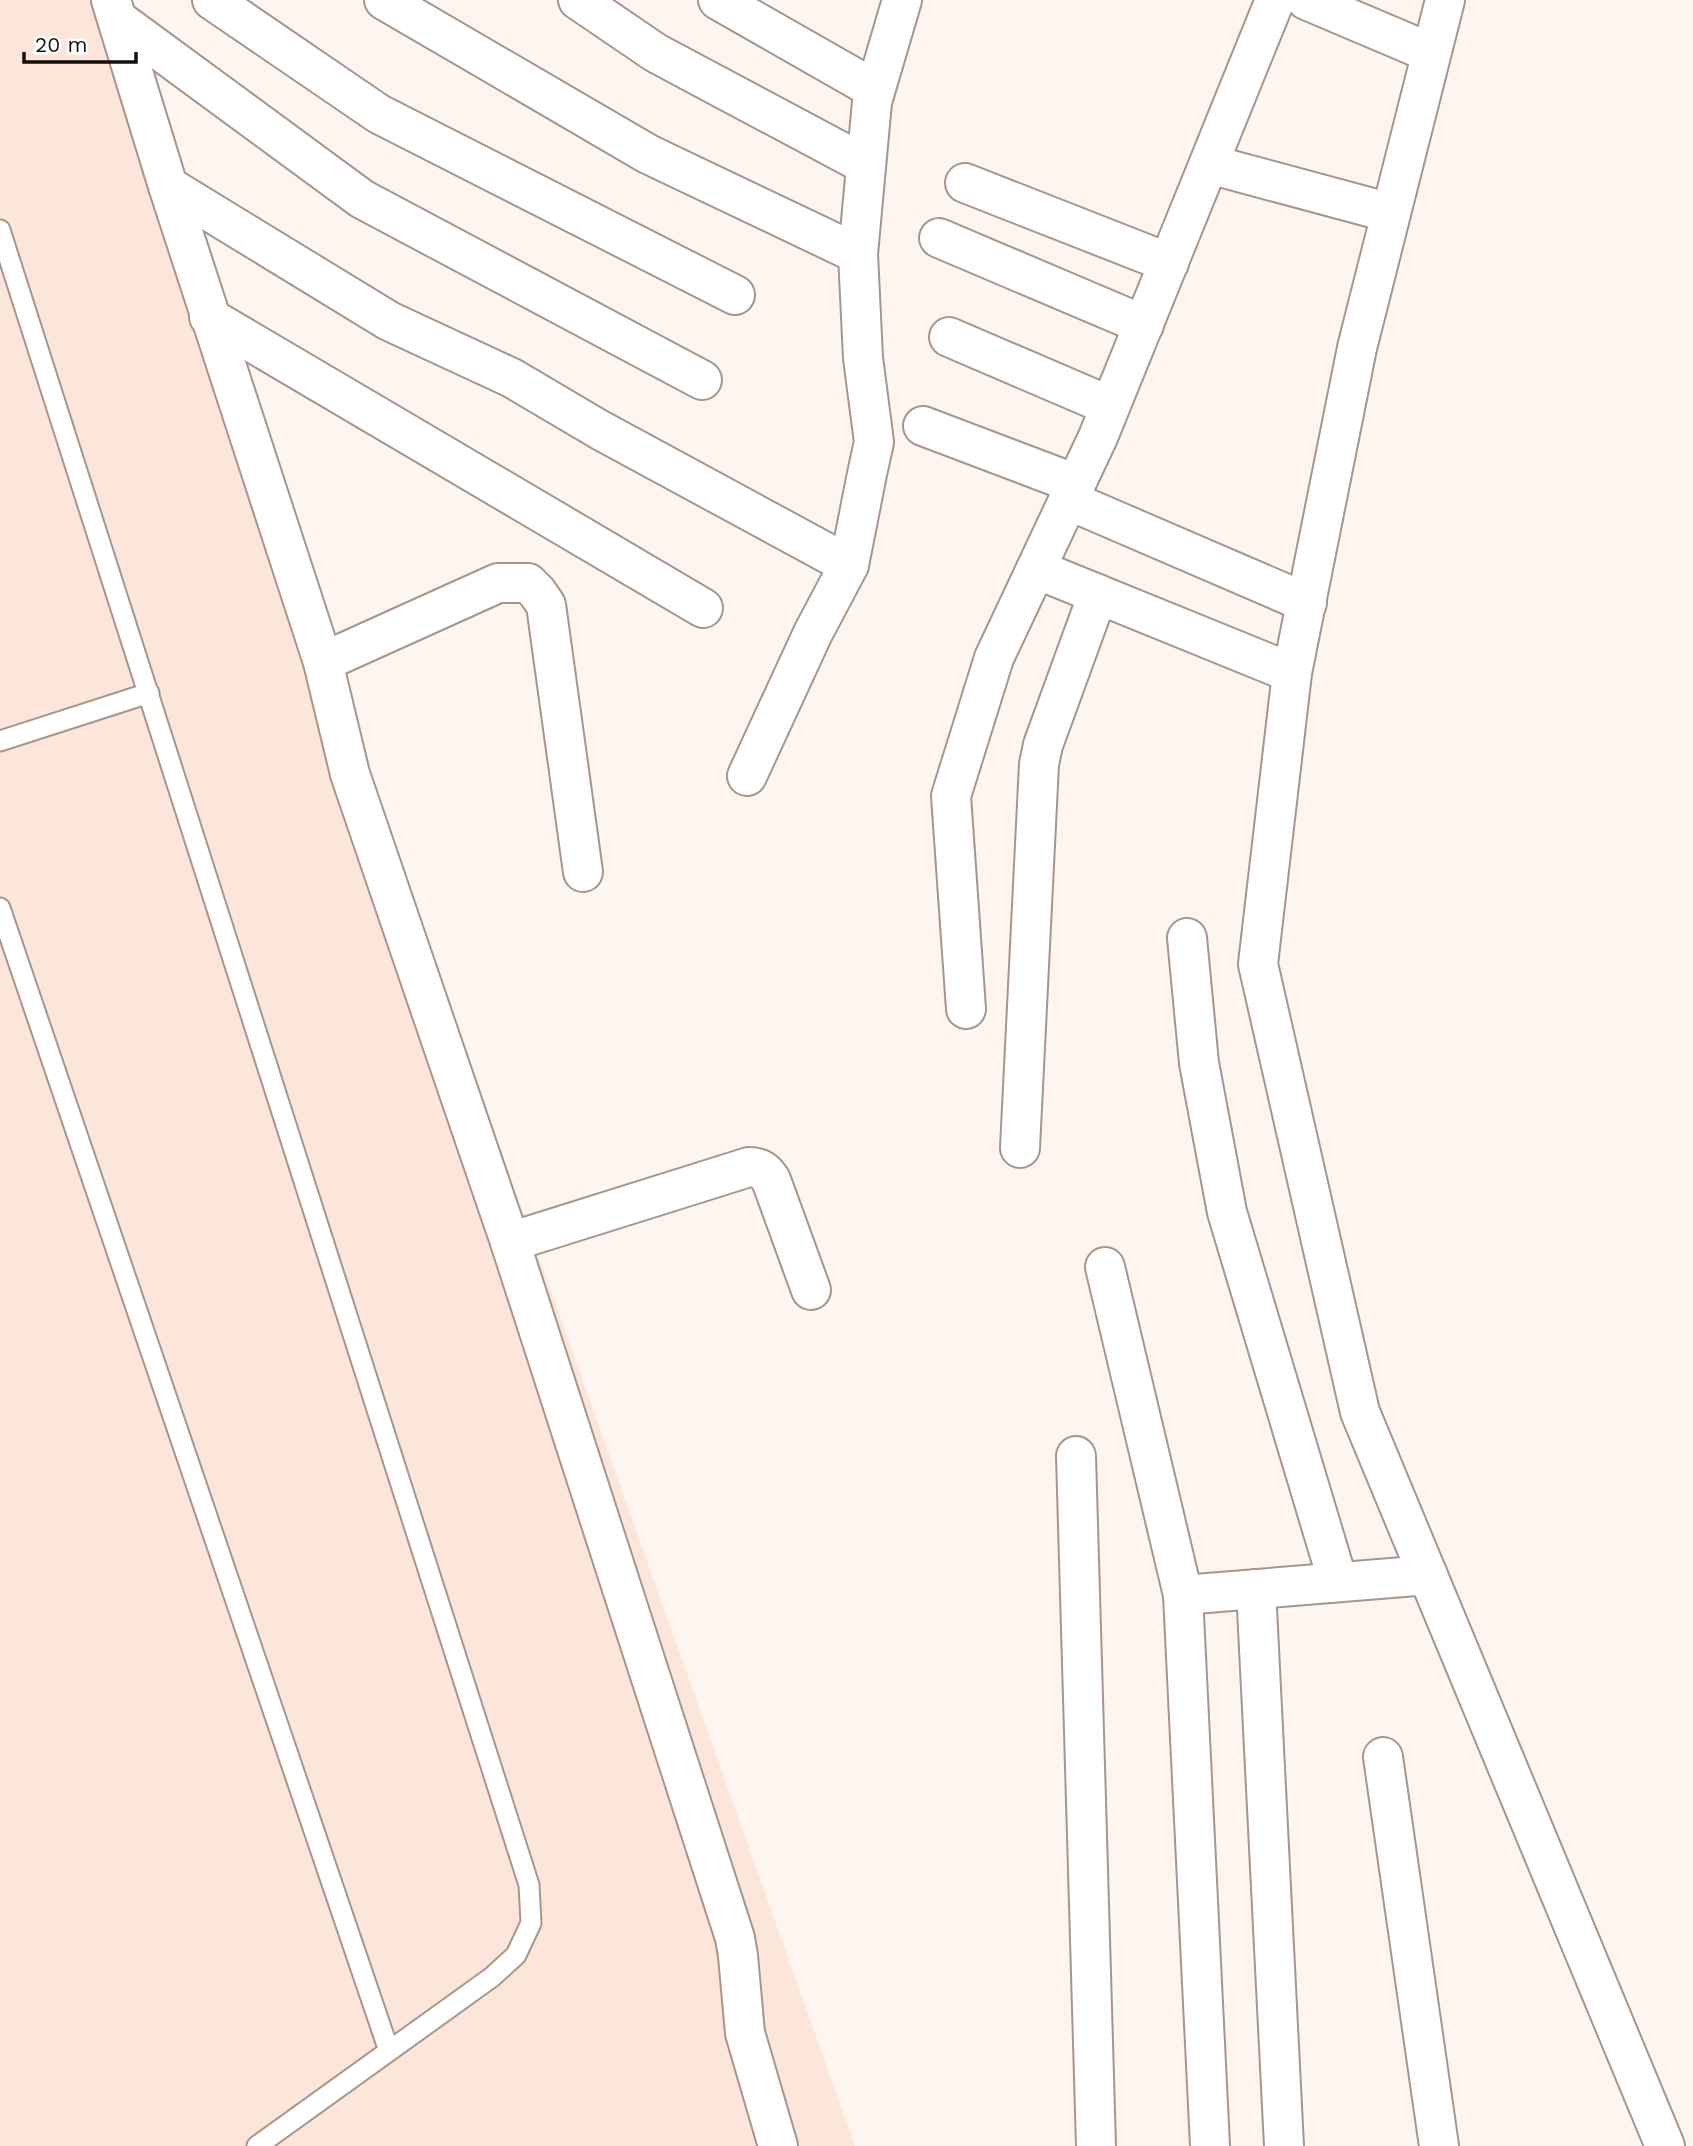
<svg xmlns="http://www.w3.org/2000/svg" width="1693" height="2146" font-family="'Work Sans',sans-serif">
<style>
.built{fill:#fce6d9}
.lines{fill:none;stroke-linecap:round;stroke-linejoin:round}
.service-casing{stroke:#a8958b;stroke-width:23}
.minor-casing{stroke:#a8958b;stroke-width:42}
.service{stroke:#fff;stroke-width:19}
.minor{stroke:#fff;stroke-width:38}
</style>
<rect width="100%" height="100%" fill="#fdf5f0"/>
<!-- built -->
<polygon class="built" points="0,0 92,0 855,2146 0,2146"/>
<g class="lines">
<defs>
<g id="service">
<polyline points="0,230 529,1885 531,1923 516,1955 492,1977 257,2146"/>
<polyline points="0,741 149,693"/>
<polyline points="0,908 389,2051"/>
</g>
<g id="minor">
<polyline points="111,0 168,186 389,321 512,378 600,430 849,565"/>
<polyline points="212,0 379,114 735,295"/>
<polyline points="384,0 648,154 858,254"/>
<polyline points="578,0 656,53 866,165"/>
<polyline points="718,0 874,89"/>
<polyline points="1306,0 1431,53"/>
<polyline points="1445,0 1357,348 1292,673 1258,964 1360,1412 1665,2146"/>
<polyline points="117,19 362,199 702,380"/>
<polyline points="1209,164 1391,213"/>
<polyline points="965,183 1169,263"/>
<polyline points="168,186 323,662 350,774 510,1242 735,1938 738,1956 745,2033 778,2146"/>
<polyline points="939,238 1144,325"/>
<polyline points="209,317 703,608"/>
<polyline points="949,337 1110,406"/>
<polyline points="923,426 1076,484"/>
<polyline points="1068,500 1307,603"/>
<polyline points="1036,569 1292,673"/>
<polyline points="323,662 498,583 528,583 537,592 546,605 583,872"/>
<polyline points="747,776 813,633 849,565 867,474 874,442 863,358 858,254 872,102 902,0"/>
<polyline points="1187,938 1199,1063 1227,1212 1338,1582"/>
<polyline points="966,1009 951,796 994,658 1098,437 1275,0"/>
<polyline points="1020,1148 1039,764 1043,745 1098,594"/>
<path d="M 510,1242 L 749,1167 C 760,1167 765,1171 771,1180 L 811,1290"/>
<polyline points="1105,1267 1183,1595 1210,2146"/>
<polyline points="1076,1456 1096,2146"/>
<polyline points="1256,1589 1284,2146"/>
<polyline points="1183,1595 1428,1575"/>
<polyline points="1383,1757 1439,2146"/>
</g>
</defs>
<!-- service casing -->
<use href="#service" class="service-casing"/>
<!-- minor casing -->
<use href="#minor" class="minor-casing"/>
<!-- service -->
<use href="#service" class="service"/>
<!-- minor -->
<use href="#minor" class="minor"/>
</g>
<!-- scale -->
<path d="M24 52v10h112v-10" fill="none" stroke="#150f0b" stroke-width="3.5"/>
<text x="35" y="52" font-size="21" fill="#150f0b" stroke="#ffffff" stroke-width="5" paint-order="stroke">20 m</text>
</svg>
